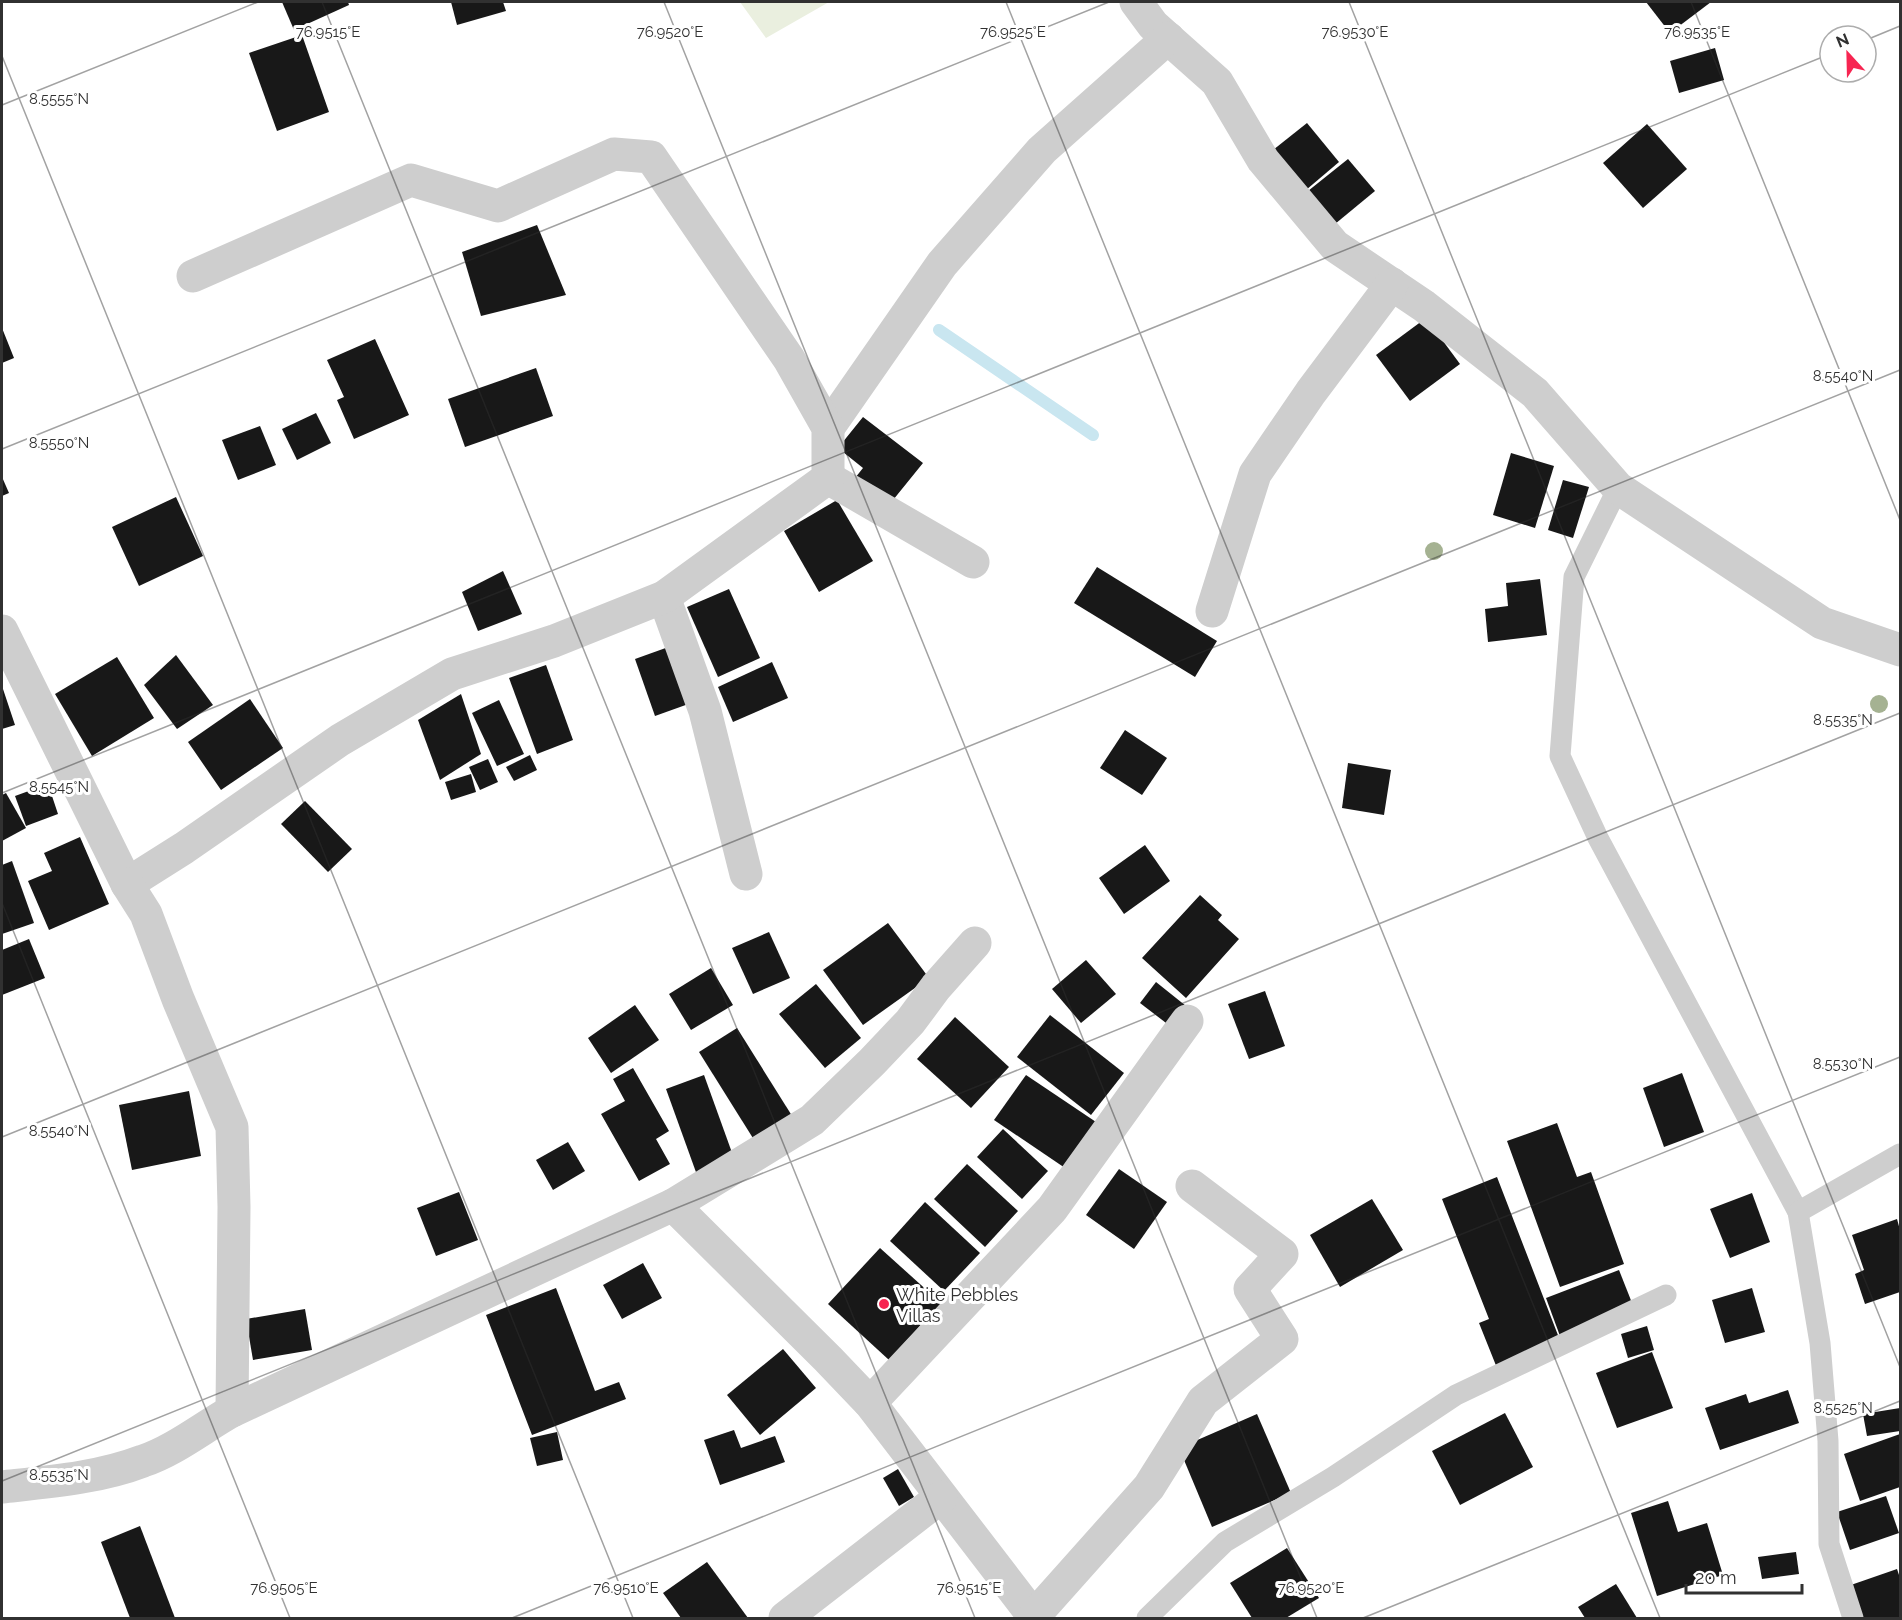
<svg xmlns="http://www.w3.org/2000/svg" width="1902" height="1620" font-family="Raleway,sans-serif">
<style>
.green{fill:#eaefdf}
.lines{fill:none;stroke-linecap:round;stroke-linejoin:round}
.stream{stroke:#c9e6f0;stroke-width:12}
.building{fill:#181818}
.service{stroke:#cecece;stroke-width:21}
.minor{stroke:#cecece;stroke-width:33}
.tree{fill:#a5b292}
.ticks{fill:none;stroke:#313131;stroke-width:1.5;stroke-opacity:0.45}
.poi-dot{fill:#f72551;stroke:#fff;stroke-width:2}
.labels{text-anchor:middle;dominant-baseline:central;stroke-width:6;stroke-linejoin:round;paint-order:stroke}
.poi-label{font-size:18px;fill:#313131;stroke:#fff;text-anchor:start}
.ticks-label{font-size:15px;text-anchor:middle;fill:#313131;stroke:#fff;stroke-width:6;stroke-linejoin:round;paint-order:stroke}
</style>
<rect width="100%" height="100%" fill="#fff"/>
<!-- green -->
<polygon class="green" points="740,2 829,2 766,38"/>
<g class="lines">
<!-- stream -->
<polyline class="stream" points="939,330 1093,435"/>
</g>
<!-- building -->
<g class="building">
<polygon points="282,2 348,2 349,5 294,30"/>
<polygon points="451,2 503,2 506,11 457,25"/>
<polygon points="1646,2 1711,2 1670,33"/>
<polygon points="302,35 329,112 277,131 249,53"/>
<polygon points="1715,48 1724,80 1679,93 1670,61"/>
<polygon points="1307,123 1339,162 1306,190 1273,150"/>
<polygon points="1647,124 1687,169 1643,208 1603,163"/>
<polygon points="1348,159 1375,191 1335,224 1308,191"/>
<polygon points="537,225 566,295 481,316 462,252"/>
<polygon points="1426,318 1460,364 1410,401 1376,355"/>
<polygon points="2,328 14,358 2,363"/>
<polygon points="375,339 409,415 354,439 337,400 344,397 327,360"/>
<polygon points="536,368 553,416 465,447 448,399"/>
<polygon points="316,413 331,443 297,460 282,429"/>
<polygon points="863,417 923,463 889,505 855,478 863,468 838,448"/>
<polygon points="260,426 276,465 238,480 222,440"/>
<polygon points="1511,453 1554,466 1535,528 1493,515"/>
<polygon points="2,477 9,493 2,496"/>
<polygon points="1563,480 1589,487 1573,538 1548,530"/>
<polygon points="176,497 203,556 139,586 112,527"/>
<polygon points="837,500 873,561 819,592 784,531"/>
<polygon points="1097,567 1217,641 1195,677 1074,603"/>
<polygon points="503,571 522,614 478,631 462,592"/>
<polygon points="1540,579 1547,635 1488,642 1485,609 1508,606 1506,583"/>
<polygon points="729,589 760,658 718,677 687,607"/>
<polygon points="674,645 694,702 655,716 635,659"/>
<polygon points="176,655 213,705 177,729 144,685"/>
<polygon points="117,657 154,718 92,756 55,694"/>
<polygon points="772,662 788,698 733,722 718,687"/>
<polygon points="546,665 573,740 537,754 509,678"/>
<polygon points="2,686 15,725 2,729"/>
<polygon points="461,694 481,754 440,780 418,720"/>
<polygon points="250,699 283,748 221,790 188,742"/>
<polygon points="499,700 524,754 497,766 472,713"/>
<polygon points="1125,730 1167,758 1142,795 1100,768"/>
<polygon points="530,755 537,770 514,781 506,767"/>
<polygon points="488,759 498,782 480,790 469,767"/>
<polygon points="1348,763 1391,770 1384,815 1342,808"/>
<polygon points="471,774 476,792 451,800 445,782"/>
<polygon points="48,784 58,814 26,826 15,796"/>
<polygon points="6,793 26,828 2,841 2,795"/>
<polygon points="305,801 352,849 328,872 281,824"/>
<polygon points="80,837 109,904 49,930 28,881 52,871 44,853"/>
<polygon points="1145,845 1170,881 1124,914 1099,878"/>
<polygon points="12,861 34,923 2,934 2,865"/>
<polygon points="1200,895 1222,915 1218,920 1239,939 1186,998 1142,958"/>
<polygon points="888,923 929,978 863,1025 823,970"/>
<polygon points="769,932 790,978 753,994 732,948"/>
<polygon points="29,939 45,978 2,995 2,950"/>
<polygon points="1086,960 1116,994 1081,1023 1052,989"/>
<polygon points="711,968 733,1005 691,1030 669,994"/>
<polygon points="1156,982 1186,1006 1170,1026 1140,1003"/>
<polygon points="816,984 861,1038 825,1068 779,1014"/>
<polygon points="1265,991 1285,1046 1249,1059 1228,1004"/>
<polygon points="635,1005 659,1040 611,1073 588,1038"/>
<polygon points="1050,1015 1124,1073 1091,1115 1017,1057"/>
<polygon points="955,1017 1009,1067 971,1108 917,1059"/>
<polygon points="737,1028 794,1119 756,1143 699,1052"/>
<polygon points="633,1068 669,1131 656,1139 670,1164 639,1181 601,1114 625,1101 613,1079"/>
<polygon points="1682,1073 1704,1132 1664,1147 1643,1088"/>
<polygon points="704,1075 735,1161 697,1175 666,1089"/>
<polygon points="1026,1075 1099,1124 1068,1170 994,1120"/>
<polygon points="189,1091 201,1156 132,1170 119,1105"/>
<polygon points="1557,1123 1577,1177 1591,1172 1624,1264 1560,1287 1507,1141"/>
<polygon points="1003,1129 1048,1171 1022,1199 977,1157"/>
<polygon points="568,1142 585,1171 553,1190 536,1160"/>
<polygon points="967,1164 1018,1211 985,1247 934,1199"/>
<polygon points="1119,1169 1167,1202 1134,1249 1086,1215"/>
<polygon points="1497,1177 1561,1343 1497,1368 1479,1323 1489,1319 1442,1199"/>
<polygon points="459,1192 478,1240 436,1256 417,1208"/>
<polygon points="1752,1193 1770,1242 1730,1258 1710,1209"/>
<polygon points="1372,1199 1403,1250 1340,1287 1310,1235"/>
<polygon points="925,1202 980,1253 944,1291 890,1241"/>
<polygon points="1897,1219 1900,1230 1900,1292 1865,1304 1855,1274 1864,1270 1852,1235"/>
<polygon points="880,1248 941,1303 889,1360 828,1304"/>
<polygon points="643,1263 662,1298 622,1319 603,1285"/>
<polygon points="1619,1270 1634,1308 1560,1336 1546,1298"/>
<polygon points="556,1288 595,1391 619,1382 626,1399 532,1435 486,1315"/>
<polygon points="1752,1288 1765,1332 1725,1343 1712,1300"/>
<polygon points="305,1309 312,1350 253,1360 246,1319"/>
<polygon points="1647,1326 1654,1350 1628,1358 1621,1334"/>
<polygon points="783,1349 816,1388 760,1435 727,1395"/>
<polygon points="1652,1352 1673,1408 1617,1428 1596,1373"/>
<polygon points="1788,1390 1799,1423 1720,1450 1705,1408 1746,1394 1749,1403"/>
<polygon points="1900,1408 1900,1431 1867,1436 1863,1414"/>
<polygon points="1505,1413 1533,1467 1460,1505 1432,1451"/>
<polygon points="1257,1414 1291,1493 1212,1527 1179,1448"/>
<polygon points="734,1430 741,1448 775,1436 785,1462 720,1485 704,1440"/>
<polygon points="557,1432 563,1460 537,1466 530,1438"/>
<polygon points="1900,1434 1900,1487 1860,1501 1844,1454"/>
<polygon points="898,1469 914,1497 899,1506 883,1478"/>
<polygon points="1886,1496 1899,1533 1850,1550 1837,1512"/>
<polygon points="1668,1501 1678,1532 1707,1523 1723,1575 1657,1596 1631,1513"/>
<polygon points="140,1526 175,1618 130,1618 101,1542"/>
<polygon points="1287,1548 1319,1598 1286,1618 1252,1618 1230,1583"/>
<polygon points="1796,1552 1799,1574 1762,1579 1758,1557"/>
<polygon points="707,1562 748,1618 681,1618 663,1593"/>
<polygon points="1897,1569 1900,1578 1900,1618 1859,1618 1848,1586"/>
<polygon points="1616,1584 1637,1618 1585,1618 1578,1607"/>
</g>
<g class="lines">
<!-- service -->
<g class="service">
<polyline points="1618,488 1574,577 1560,756 1598,838 1798,1212 1820,1343 1828,1441 1829,1544 1853,1618"/>
<polyline points="1798,1212 1900,1154"/>
<polyline points="1147,1618 1225,1542 1333,1477 1456,1395 1666,1295"/>
</g>
<!-- minor -->
<g class="minor">
<polyline points="1136,2 1153,25 1217,82 1263,160 1335,246 1424,306 1535,393 1618,488 1822,623 1900,650"/>
<polyline points="828,428 942,264 1042,150 1168,38"/>
<polyline points="828,478 973,562"/>
<polyline points="664,597 705,711 746,874"/>
<polyline points="1212,611 1255,474 1311,392 1392,284"/>
<polyline points="2,631 127,884 184,848 340,740 452,674 554,641 664,597 828,478 828,428 789,359 651,157 614,154 498,206 411,180 193,276"/>
<polyline points="127,884 146,914 178,999 232,1127 234,1207 232,1411"/>
<polyline points="673,1205 812,1120 872,1062 910,1022 936,987 975,943"/>
<polyline points="870,1403 1052,1209 1187,1021"/>
<path d="M 2,1487 C 48,1482 99,1478 143,1461 C 175,1450 202,1428 232,1411 L 673,1205 L 828,1359 L 870,1403 L 1035,1618"/>
<polyline points="1034,1616 1149,1487 1203,1401 1282,1339 1250,1289 1282,1254 1192,1186"/>
<polyline points="785,1618 941,1497"/>
</g>
</g>
<!-- trees -->
<g class="tree">
<circle cx="1434" cy="551" r="9"/>
<circle cx="1879" cy="704" r="9"/>
</g>
<!-- ticks -->
<path class="ticks" d="M 322,2 L 975,1618M 664,2 L 1317,1618M 1006,2 L 1660,1618M 1349,2 L 1900,1367M 1691,2 L 1900,520M 1866,40 L 1900,26M 2,56 L 633,1618M 2,105 L 258,2M 2,449 L 1109,2M 2,793 L 1830,54M 2,903 L 290,1618M 2,1137 L 1900,370M 2,1481 L 1900,713M 512,1618 L 1900,1057M 1363,1618 L 1900,1401"/>
<!-- markers -->
<circle class="poi-dot" cx="884" cy="1304" r="6"/>
<g class="labels">
<!-- poi labels -->
<g class="poi-label">
<text x="896" y="1294">White Pebbles<tspan x="896" dy="21">Villas</tspan></text>
</g>
</g>
<g class="ticks-label">
<text x="328" y="37">76.9515°E</text>
<text x="670" y="37">76.9520°E</text>
<text x="1013" y="37">76.9525°E</text>
<text x="1355" y="37">76.9530°E</text>
<text x="1697" y="37">76.9535°E</text>
<text x="59" y="104">8.5555°N</text>
<text x="1843" y="381">8.5540°N</text>
<text x="59" y="448">8.5550°N</text>
<text x="1843" y="725">8.5535°N</text>
<text x="59" y="792">8.5545°N</text>
<text x="1843" y="1069">8.5530°N</text>
<text x="59" y="1136">8.5540°N</text>
<text x="1843" y="1413">8.5525°N</text>
<text x="59" y="1480">8.5535°N</text>
<text x="284" y="1593">76.9505°E</text>
<text x="626" y="1593">76.9510°E</text>
<text x="969" y="1593">76.9515°E</text>
<text x="1311" y="1593">76.9520°E</text>
</g>
<!-- border -->
<rect width="1902" height="1620" fill="none" stroke="#313131" stroke-width="6"/>
<!-- north arrow -->
<g transform="translate(1848 54) rotate(338)"><circle r="28" fill="#ffffff" stroke="#adadad" stroke-width="1.5"/>
<path d="M0-4.5L10 22L0 15L-10 22Z" fill="#f72551"/>
<text y="-9" font-size="16" font-weight="bold" text-anchor="middle" fill="#313131">N</text>
</g>
<!-- scale -->
<path d="M1686 1584v9h116v-9" fill="none" stroke="#313131" stroke-width="3"/>
<text x="1695" y="1584" font-size="18" fill="#313131" stroke="#ffffff" stroke-width="4.5" paint-order="stroke">20 m</text>
</svg>
